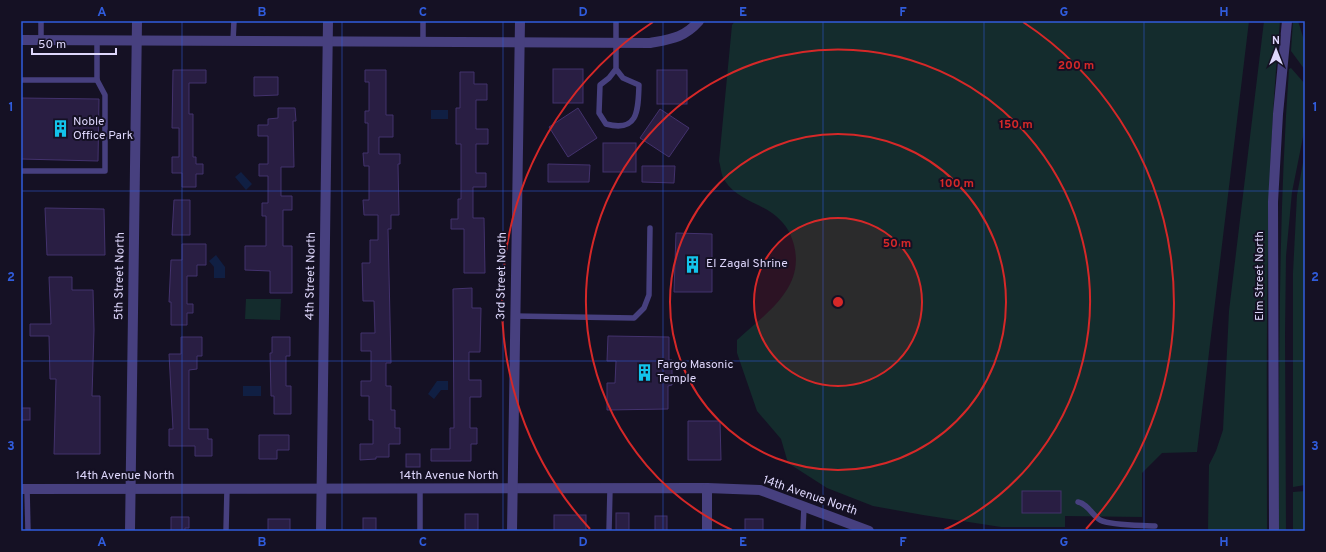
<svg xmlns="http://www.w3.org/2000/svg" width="1326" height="552" font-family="Overpass,sans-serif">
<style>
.green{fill:#142c2d}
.water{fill:#101f43}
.building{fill:#291e43;stroke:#43326d}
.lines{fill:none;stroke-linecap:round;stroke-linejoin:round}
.service{stroke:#47407f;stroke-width:5.5}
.minor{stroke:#47407f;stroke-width:10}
.tertiary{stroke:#47407f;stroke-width:10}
.grid{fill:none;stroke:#305cdc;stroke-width:1;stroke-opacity:0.55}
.ring{fill:none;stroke:#d62828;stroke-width:2}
.labels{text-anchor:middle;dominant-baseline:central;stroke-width:4;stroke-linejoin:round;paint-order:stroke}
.poi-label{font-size:12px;fill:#ded7fc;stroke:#151124;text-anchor:start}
.street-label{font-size:12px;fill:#ded7fc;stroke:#151124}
.centre{fill:#d62828;stroke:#151124;stroke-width:2}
.ring-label{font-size:12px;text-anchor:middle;font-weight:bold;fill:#d62828;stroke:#151124;stroke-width:4;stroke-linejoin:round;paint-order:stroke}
.neatline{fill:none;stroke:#305cdc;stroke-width:1.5}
.grid-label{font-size:13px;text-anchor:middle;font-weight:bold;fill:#305cdc}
</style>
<rect width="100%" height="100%" fill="#151124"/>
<!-- green -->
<g class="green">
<path d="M 735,21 L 1249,21 L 1197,452 L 1162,453 L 1142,473 L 1142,517 L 1065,516 L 1065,527 L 1001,527 L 923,515 L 873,506 L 827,488 L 788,463 L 781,439 L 757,411 L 737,353 L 737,340 C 766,313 805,289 794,245 C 790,230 784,222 772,213 C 756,202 736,198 725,181 C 721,176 721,167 719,161 L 732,25 Z"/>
<path d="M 1264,21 L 1280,21 C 1264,191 1267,361 1267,531 L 1208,531 L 1209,465 L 1216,451 L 1223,430 L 1229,311 Z"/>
<polygon points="1293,21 1298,21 1305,43 1305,70 1291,51"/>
<path d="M 1291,68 L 1305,84 L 1305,127 L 1292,192 L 1286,256 L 1285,334 L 1286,531 L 1279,531 C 1279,377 1278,223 1289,69 Z"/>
<polygon points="1305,152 1305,485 1293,487 1293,273 1297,195"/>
<polygon points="246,299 281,299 280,320 245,319"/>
<polygon points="1305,491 1305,531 1293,531 1293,492"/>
</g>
<!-- water -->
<g class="water">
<rect x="431" y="110" width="17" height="9"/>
<polygon points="241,172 252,184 246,190 235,177"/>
<polygon points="216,255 225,267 225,278 214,278 214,267 209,261"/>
<polygon points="437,381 448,381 448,390 441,390 434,399 428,394"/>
<rect x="243" y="386" width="18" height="10"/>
</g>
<!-- building -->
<g class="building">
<rect x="553" y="69" width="30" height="34"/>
<polygon points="173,70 206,70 206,83 189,83 189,114 193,114 193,157 196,157 196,164 203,164 203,174 196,174 196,187 182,187 182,173 172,173 172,157 179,157 179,128 172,128"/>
<polygon points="365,70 386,70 386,115 393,115 393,137 379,137 379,154 400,154 400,164 398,164 399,215 391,215 391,229 388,229 391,363 386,363 386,386 391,386 391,410 395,410 395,428 400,428 400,444 389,444 389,457 376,457 376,459 360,460 360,444 373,444 373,420 369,420 369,396 361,396 361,381 371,381 371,351 361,351 361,333 375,333 374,301 363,301 362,263 370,263 370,240 378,240 378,215 364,215 363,200 369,200 369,166 364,166 363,153 368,153 368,123 365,123 365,111 369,111 369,82 365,82"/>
<rect x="657" y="70" width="30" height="34"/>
<polygon points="460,72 474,72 474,84 487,84 487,100 476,100 476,129 488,129 488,144 476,144 476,173 486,173 486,187 473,187 473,218 484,218 485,273 464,273 464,229 451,229 451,219 458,219 458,199 461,199 461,144 456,144 456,108 460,108"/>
<polygon points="254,77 278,77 278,95 254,96"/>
<polygon points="21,98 99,99 98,161 21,159"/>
<polygon points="278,108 295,108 296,121 293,121 294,167 281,167 281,196 292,196 292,210 283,210 283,246 292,246 292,293 270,293 270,271 245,270 245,246 266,246 266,216 262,216 262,203 268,203 268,176 259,176 259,164 268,164 268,136 258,136 258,125 268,125 268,119 278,118"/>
<polygon points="578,108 597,138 568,157 549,127"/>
<polygon points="660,109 689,128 669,157 640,138"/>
<rect x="603" y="143" width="33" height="29"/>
<polygon points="548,164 590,165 589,182 548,182"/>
<polygon points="642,166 675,166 674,183 642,182"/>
<polygon points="174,200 190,200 190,235 172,235"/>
<polygon points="45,208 104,209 105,255 47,255"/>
<polygon points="676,233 712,234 712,292 674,292"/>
<polygon points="182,244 206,244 206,265 197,265 197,276 187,276 187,304 193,304 193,313 187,313 187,325 171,325 171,302 169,302 171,260 182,260"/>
<polygon points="49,277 72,277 72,290 93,290 94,330 92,396 100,396 100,454 54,454 56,379 50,379 49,336 30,336 30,324 51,324"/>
<polygon points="472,288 472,308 481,308 480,352 469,352 469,380 481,380 481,397 470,397 470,428 477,428 477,444 471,444 471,461 431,461 431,449 450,449 450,428 454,428 453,289"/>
<polygon points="608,336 669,337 669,360 672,360 672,385 668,386 668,409 607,410 607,383 615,383 616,361 607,361"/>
<polygon points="181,337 202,337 202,356 197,356 197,369 189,370 189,429 208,429 208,439 212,439 212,456 195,456 195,446 169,446 169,429 173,429 169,354 181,354"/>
<polygon points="272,337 290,337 290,356 286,356 286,386 291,386 291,414 274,414 274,396 271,396 270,353 272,353"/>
<rect x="21" y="408" width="9" height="12"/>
<polygon points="688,421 720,421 721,460 688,460"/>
<polygon points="259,435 289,435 289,450 277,450 277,459 259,459"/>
<rect x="406" y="454" width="14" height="13"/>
<rect x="1022" y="491" width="39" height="22"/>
<rect x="616" y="513" width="13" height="17"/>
<rect x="465" y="514" width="13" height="16"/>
<rect x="554" y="515" width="32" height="16"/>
<rect x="655" y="516" width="12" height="15"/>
<polygon points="171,517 189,517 189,528 185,528 185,531 171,531"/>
<rect x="363" y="518" width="13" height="13"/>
<rect x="268" y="519" width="22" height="12"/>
<rect x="745" y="519" width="18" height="12"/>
</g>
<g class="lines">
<!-- service -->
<g class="service">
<polyline points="423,21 423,41"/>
<path d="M 616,21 L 616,69 L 623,78 L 639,85 C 638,109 639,133 606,124 L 599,113 L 600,85 L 609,78 L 616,69"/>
<polyline points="41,40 41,21"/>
<polyline points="233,41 234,21"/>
<polyline points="21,80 97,80"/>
<polyline points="21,171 105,171 105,95 97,80 97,41"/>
<polyline points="514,316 634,318 644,308 649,295 650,228"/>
<polyline points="27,489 28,531"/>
<path d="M 1078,502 C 1088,504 1092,515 1100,520 C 1112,526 1141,525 1155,526"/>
<polyline points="226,531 227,489"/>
<polyline points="420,531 420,489"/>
<polyline points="609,531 610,489"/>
<polyline points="803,531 804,506"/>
</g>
<!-- minor -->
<g class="minor">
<path d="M 21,40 L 650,43 C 671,39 684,38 699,21"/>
<polyline points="21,489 707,488 760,490 869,531"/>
<polyline points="130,531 137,21"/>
<polyline points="321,531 328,21"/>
<polyline points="512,531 520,21"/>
<polyline points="707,531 707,488"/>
</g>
<!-- tertiary -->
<polyline class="tertiary" points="1274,531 1273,202 1278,114 1287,21"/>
</g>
<!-- grid -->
<path class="grid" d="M 182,21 L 182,531M 342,21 L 342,531M 503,21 L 503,531M 663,21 L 663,531M 823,21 L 823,531M 984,21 L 984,531M 1144,21 L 1144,531M 21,191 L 1305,191M 21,361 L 1305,361"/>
<!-- distance rings -->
<circle cx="838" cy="302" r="84" fill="#d62828" fill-opacity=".12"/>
<g class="ring">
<circle cx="838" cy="302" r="84"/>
<circle cx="838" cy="302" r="168"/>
<path d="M732 530A252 252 0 1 1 944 530"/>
<path d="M590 529A336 336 0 0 1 653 22M1023 22A336 336 0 0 1 1086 529"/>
</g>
<!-- icons -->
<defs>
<symbol id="building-bare" viewBox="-9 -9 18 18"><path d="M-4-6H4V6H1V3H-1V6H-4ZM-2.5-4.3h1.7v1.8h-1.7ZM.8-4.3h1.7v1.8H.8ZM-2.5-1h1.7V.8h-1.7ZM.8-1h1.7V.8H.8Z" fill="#13c4eb" stroke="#151124" stroke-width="2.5" paint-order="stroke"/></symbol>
</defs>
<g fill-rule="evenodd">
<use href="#building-bare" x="48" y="116" width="25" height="25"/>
<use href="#building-bare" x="680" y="252" width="25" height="25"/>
<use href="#building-bare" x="632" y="360" width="25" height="25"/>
</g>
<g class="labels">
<!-- poi labels -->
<g class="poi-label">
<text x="73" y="122">Noble<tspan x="73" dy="14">Office Park</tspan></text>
<text x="706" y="264">El Zagal Shrine</text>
<text x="657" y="365">Fargo Masonic<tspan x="657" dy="14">Temple</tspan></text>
</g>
<!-- street labels -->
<g class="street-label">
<text transform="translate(120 276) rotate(-89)">5th Street North</text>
<text transform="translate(311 276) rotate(-89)">4th Street North</text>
<text transform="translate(502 276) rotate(-89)">3rd Street North</text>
<text transform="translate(1260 276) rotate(-90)">Elm Street North</text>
<text x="125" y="476">14th Avenue North</text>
<text x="449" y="476">14th Avenue North</text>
<text transform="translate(810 496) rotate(19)">14th Avenue North</text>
</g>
</g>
<circle cx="838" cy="302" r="6" class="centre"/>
<g class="ring-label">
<text x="1076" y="69">200 m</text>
<text x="1016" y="128">150 m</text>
<text x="957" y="187">100 m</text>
<text x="897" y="247">50 m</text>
</g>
<!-- border -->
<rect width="1326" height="552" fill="none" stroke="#151124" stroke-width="44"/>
<!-- north arrow -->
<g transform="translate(1276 50)" stroke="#151124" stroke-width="3" paint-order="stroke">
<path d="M0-3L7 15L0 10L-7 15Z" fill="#ded7fc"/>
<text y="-6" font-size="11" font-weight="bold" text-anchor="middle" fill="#ded7fc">N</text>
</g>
<!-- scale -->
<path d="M32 48v6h84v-6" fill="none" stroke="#ded7fc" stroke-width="2"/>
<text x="38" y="48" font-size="12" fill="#ded7fc" stroke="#151124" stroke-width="3" paint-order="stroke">50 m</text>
<rect x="22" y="22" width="1282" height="508" class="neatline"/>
<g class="grid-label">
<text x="102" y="16">A</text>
<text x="262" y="16">B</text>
<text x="423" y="16">C</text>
<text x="583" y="16">D</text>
<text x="743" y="16">E</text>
<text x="903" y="16">F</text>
<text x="1064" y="16">G</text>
<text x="1224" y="16">H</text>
<text x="11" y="111">1</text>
<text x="1315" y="111">1</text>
<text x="11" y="281">2</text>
<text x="1315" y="281">2</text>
<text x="11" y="450">3</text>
<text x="1315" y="450">3</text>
<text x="102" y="546">A</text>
<text x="262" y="546">B</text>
<text x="423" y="546">C</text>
<text x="583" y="546">D</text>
<text x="743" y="546">E</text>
<text x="903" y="546">F</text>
<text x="1064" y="546">G</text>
<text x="1224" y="546">H</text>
</g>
</svg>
